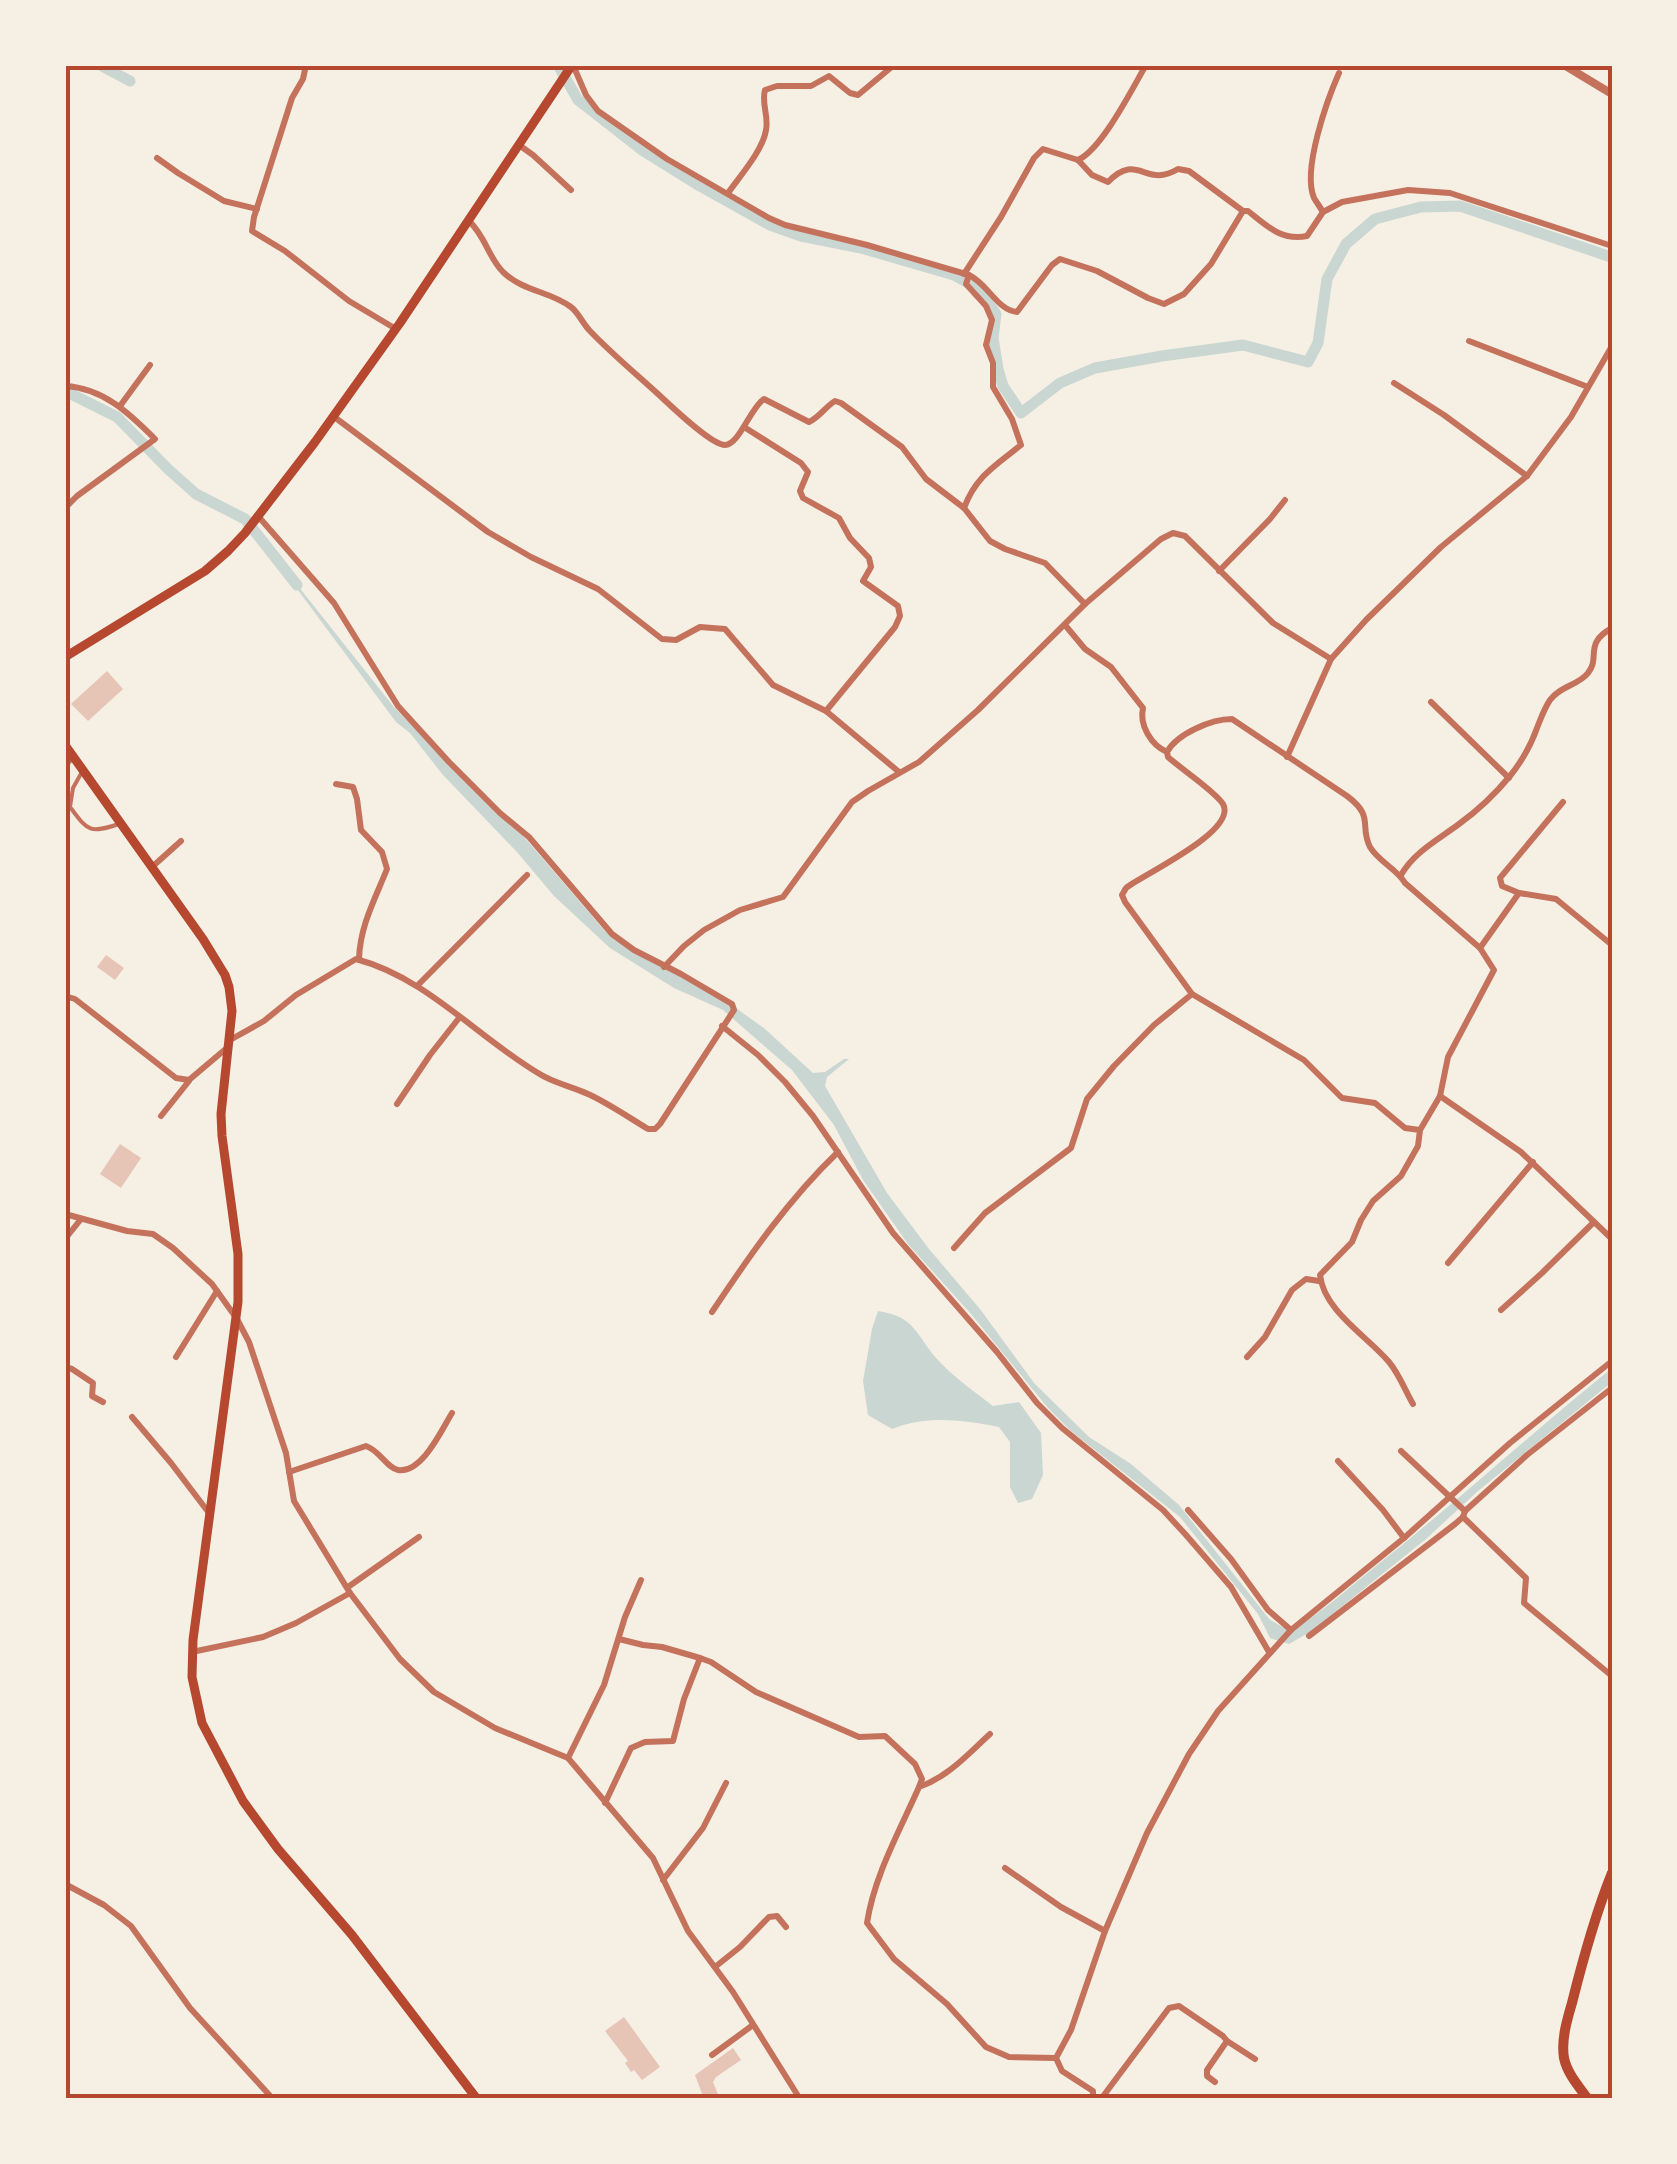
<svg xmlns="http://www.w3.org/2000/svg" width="1677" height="2164" font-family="'Open Sans',sans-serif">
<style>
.water{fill:#c9d6d2}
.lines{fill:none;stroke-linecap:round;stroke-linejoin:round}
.canal{stroke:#c9d6d2;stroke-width:11}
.building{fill:#e6c5b7}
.service{stroke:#c5725c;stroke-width:4}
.minor{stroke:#c5725c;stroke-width:6}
.tertiary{stroke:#c5725c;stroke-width:8}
.secondary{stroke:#b5482f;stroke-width:9}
.primary{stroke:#b5482f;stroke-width:10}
.neatline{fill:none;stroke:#b5482f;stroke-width:4}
</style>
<rect width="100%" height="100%" fill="#f6efe4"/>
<!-- water -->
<g class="water">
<path d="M 245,519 L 393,706 L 487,802 L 519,831 L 605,931 L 736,1008 L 765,1029 L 813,1073 L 825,1072 L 844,1059 L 849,1059 L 827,1077 L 825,1086 L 887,1193 L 929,1249 L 980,1309 L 1034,1383 L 1089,1437 L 1131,1464 L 1179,1505 L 1270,1620 L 1290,1631 C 1322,1613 1347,1589 1376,1566 C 1456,1502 1532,1433 1612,1368 L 1612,1382 L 1478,1491 L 1426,1539 L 1310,1632 L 1289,1644 L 1270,1638 L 1258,1614 L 1180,1517 L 1071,1431 L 1048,1408 L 971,1314 L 908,1244 L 863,1180 L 834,1125 L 792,1070 L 723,1010 L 674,988 L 610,948 L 554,896 L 517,852 L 443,775 L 410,733 L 396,722 Z"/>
<path d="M 878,1311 C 916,1317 915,1334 937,1359 C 953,1377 975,1392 993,1406 L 1019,1402 L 1041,1433 L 1043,1475 L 1032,1499 L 1018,1503 L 1010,1487 L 1010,1442 L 999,1427 C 962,1420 927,1415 892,1429 L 868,1415 L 863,1381 L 872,1329 Z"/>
</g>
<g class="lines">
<!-- canal -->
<g class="canal">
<polyline points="100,65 130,81"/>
<polyline points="558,65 578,100 642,150 700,186 770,225 801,236 861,248 954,275 979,289 996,314 993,338 998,369 1003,386 1021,413 1060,383 1095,368 1162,356 1243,345 1308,362 1318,343 1327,279 1346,244 1375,219 1421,207 1460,206 1611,257"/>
<polyline points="65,393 71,394 117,417 168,469 196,494 245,519 297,585"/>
</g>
</g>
<!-- building -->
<g class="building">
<polygon points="107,671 123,689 88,721 71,704"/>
<polygon points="106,955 124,968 115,980 97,967"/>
<polygon points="120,1144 141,1158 121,1188 100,1174"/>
<polygon points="624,2017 660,2067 642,2080 634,2070 631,2072 625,2063 628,2061 605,2031"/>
<polygon points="733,2048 741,2060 716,2077 713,2082 720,2099 704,2099 695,2075"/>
</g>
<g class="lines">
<!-- service -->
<path class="service" d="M 83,770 L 73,788 L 70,807 C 88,831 89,834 119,824"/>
<!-- minor -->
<g class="minor">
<polyline points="306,65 303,79 292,98 254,217 252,231 285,251 349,301 396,329"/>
<path d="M 573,65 L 586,95 L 598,111 L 667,159 L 769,218 L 785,225 L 867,245 L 969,275 C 988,284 997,310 1017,312 L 1052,265 L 1060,259 L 1097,271 L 1148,298 L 1164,304 L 1184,294 L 1211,264 L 1243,211 L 1248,211 C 1267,226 1281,241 1307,236 L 1323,212 L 1342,202 L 1408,190 L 1450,193 L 1612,246"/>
<polyline points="519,145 533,155 571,190"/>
<polyline points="157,158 178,173 224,201 257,209"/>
<path d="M 1078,160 L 1092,175 L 1108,182 C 1138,151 1145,189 1178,169 L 1189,171 L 1243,211"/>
<path d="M 728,193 C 740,176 763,150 766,130 C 769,116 761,103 765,90 L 777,86 L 811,86 L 829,76 L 850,93 L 858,95 L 894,65"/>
<path d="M 1323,212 C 1320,207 1317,203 1314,198 C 1302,170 1327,100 1339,73"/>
<path d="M 469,221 C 486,237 488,257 503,272 C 524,292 550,291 571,307 C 578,312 583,324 590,331 C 611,353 635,373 658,394 C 670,405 711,445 725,445 C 739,445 751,407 764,399 L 809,422 C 820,417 825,407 835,401 L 841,403 L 902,447 L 926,479 L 964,508 L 990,541 L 1005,549 L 1045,563 L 1085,604"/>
<path d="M 964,274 L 1001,217 L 1034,158 L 1043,149 L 1078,160 C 1102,149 1132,89 1146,65"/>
<polyline points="1469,341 1588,387"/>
<polyline points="1394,383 1444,415 1527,476"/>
<path d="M 65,386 C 103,388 129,413 155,439 L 77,496 L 65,508"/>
<polyline points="120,406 150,365"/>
<polyline points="333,416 488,532 531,557 598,589 662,639 676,640 700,627 725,629 773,685 826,711 899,772"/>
<polyline points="744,427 801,463 808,472 800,491 803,498 839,518 850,538 869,558 871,567 863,581 898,606 900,616 895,627 826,711"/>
<path d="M 964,508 C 976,476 996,465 1021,445 L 1012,419 L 993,387 L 993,363 L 986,345 L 992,320 L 986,306 L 966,284 L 969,275"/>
<polyline points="1219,571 1270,519 1285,500"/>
<path d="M 1065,625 L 1085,649 L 1111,667 L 1143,708 C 1139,725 1151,745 1167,752"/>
<polyline points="1431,702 1509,778"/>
<polyline points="1287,757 1331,659 1366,620 1441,547 1527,476 1571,417 1612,346"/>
<polyline points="65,766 73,756"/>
<path d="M 336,784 L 353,787 L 357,799 L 361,830 L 382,852 L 387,869 C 375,899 360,926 359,959"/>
<polyline points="152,867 181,841"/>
<path d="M 1401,875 C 1414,852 1439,839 1459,824 C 1477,811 1496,793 1510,776 C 1522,761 1531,745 1537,728 C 1541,718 1544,709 1550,700 C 1560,686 1579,685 1588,673 C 1601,657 1583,644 1612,628"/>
<polyline points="1519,893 1502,886 1500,878 1563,802"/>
<polyline points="1480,948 1519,893 1556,899 1612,945"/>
<polyline points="664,967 684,946 704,930 740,910 783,897 852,802 868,791 919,762 978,710 1085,604 1161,539 1173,533 1185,536 1273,623 1331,659"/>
<polyline points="418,985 527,875"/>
<polyline points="65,996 75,999 176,1078 189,1080 228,1047"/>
<polyline points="722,1026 758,1055 785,1082 813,1116 893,1233 997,1352 1037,1403 1062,1428 1163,1510 1186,1535 1231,1587 1269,1652"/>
<path d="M 230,1040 L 264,1021 L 296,995 L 356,959 C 427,978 476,1036 538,1073 C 553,1083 571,1086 588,1094 C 608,1103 628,1117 648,1129 L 655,1129 L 660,1124 L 734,1010 L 732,1004 L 681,974 L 634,950 L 612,934 L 529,837 L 500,813 L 449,762 L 398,706 L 334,603 L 258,516"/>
<polyline points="1440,1096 1521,1152 1612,1239"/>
<polyline points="397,1104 430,1055 459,1018"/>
<polyline points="161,1116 189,1081"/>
<polyline points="65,1214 127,1231 153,1234 173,1248 212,1284 237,1319 249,1342 286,1453 294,1501 350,1593 400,1659 434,1692 495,1728 568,1758 653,1858 688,1931 733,1992 800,2099"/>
<polyline points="65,1239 81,1219"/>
<polyline points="954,1248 985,1213 1071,1148 1087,1099 1114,1066 1154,1025 1192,994"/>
<polyline points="1448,1263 1533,1162"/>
<polyline points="1501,1310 1542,1273 1594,1222"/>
<path d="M 712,1312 C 750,1255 788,1200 838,1152"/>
<polyline points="176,1357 217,1291"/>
<polyline points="1247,1357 1265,1337 1292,1290 1306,1279 1319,1281"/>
<polyline points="65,1367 72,1369 93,1383 92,1396 103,1402"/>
<path d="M 1413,1404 C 1405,1390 1399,1374 1389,1362 C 1367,1336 1324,1311 1320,1275 L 1352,1242 L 1361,1220 L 1373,1201 L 1401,1176 L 1418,1146 L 1420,1130 L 1440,1096 L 1448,1057 L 1494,970 L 1480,948 L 1405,883 C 1397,869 1379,862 1370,847 C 1359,825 1375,817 1347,796 L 1232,719 C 1211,719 1177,734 1167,752 L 1168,757 C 1181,769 1215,791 1223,804 C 1238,831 1144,874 1126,888 L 1122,895 L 1125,902 L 1192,994 L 1304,1060 L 1342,1098 L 1375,1103 L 1405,1128 L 1420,1130"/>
<polyline points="132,1417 171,1463 209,1513"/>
<polyline points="1401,1451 1465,1511"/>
<polyline points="1338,1461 1383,1510 1404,1538"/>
<path d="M 289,1472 L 366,1446 C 379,1450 387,1468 398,1470 C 422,1474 442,1429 452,1413"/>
<polyline points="1188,1510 1231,1559 1268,1610 1291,1630"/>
<polyline points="1463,1517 1526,1578 1524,1603 1612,1676"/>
<polyline points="348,1587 419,1537"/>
<polyline points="1309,1636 1455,1524 1463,1517 1465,1511 1527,1455 1612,1388"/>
<polyline points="619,1639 643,1645 662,1647 700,1658 711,1662 756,1692 859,1737 885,1736 915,1764 922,1779 919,1787"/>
<polyline points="192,1652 263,1637 296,1623 350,1593"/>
<path d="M 990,1734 C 968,1754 948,1777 919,1787 C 900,1830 874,1876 867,1923 L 894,1959 L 947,2004 L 986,2047 L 1009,2057 L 1056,2058"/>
<polyline points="568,1758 604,1685 625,1617 641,1580"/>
<polyline points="605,1803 631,1748 645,1742 673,1741 684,1699 700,1658"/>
<polyline points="1005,1868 1061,1907 1105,1931"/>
<polyline points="663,1880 703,1828 726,1783"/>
<polyline points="65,1884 104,1905 131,1926 190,2008 273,2099"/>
<polyline points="715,1967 740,1947 769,1917 777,1916 786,1927"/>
<polyline points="1227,2041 1255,2059"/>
<polyline points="712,2055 753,2025"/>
<polyline points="627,2099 630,2097 635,2099"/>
<polyline points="1093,2099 1093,2091 1062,2071 1056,2058 1071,2030 1105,1931 1147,1833 1189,1754 1218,1711 1291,1630 1404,1538 1510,1443 1612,1361"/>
<polyline points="1101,2099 1169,2008 1179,2006 1223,2036 1227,2041 1207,2070 1207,2076 1215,2082"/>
</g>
<!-- tertiary -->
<polyline class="tertiary" points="1564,65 1612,94"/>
<!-- secondary -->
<g class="secondary">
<polyline points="65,657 205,571 228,551 245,533 315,442 400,323 572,65"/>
<polyline points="65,745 203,939 225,975 229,987 232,1011 221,1114 222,1136 238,1254 238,1302 193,1640 192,1677 202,1723 243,1801 278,1849 352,1935 477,2099"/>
</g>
<!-- primary -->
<path class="primary" d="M 1588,2099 C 1579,2087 1567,2073 1564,2058 C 1561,2040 1567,2020 1572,2003 C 1583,1959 1595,1915 1612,1873"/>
</g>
<!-- border -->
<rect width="1677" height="2164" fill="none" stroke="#f6efe4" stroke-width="135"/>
<rect x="68" y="68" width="1542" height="2028" class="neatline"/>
</svg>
